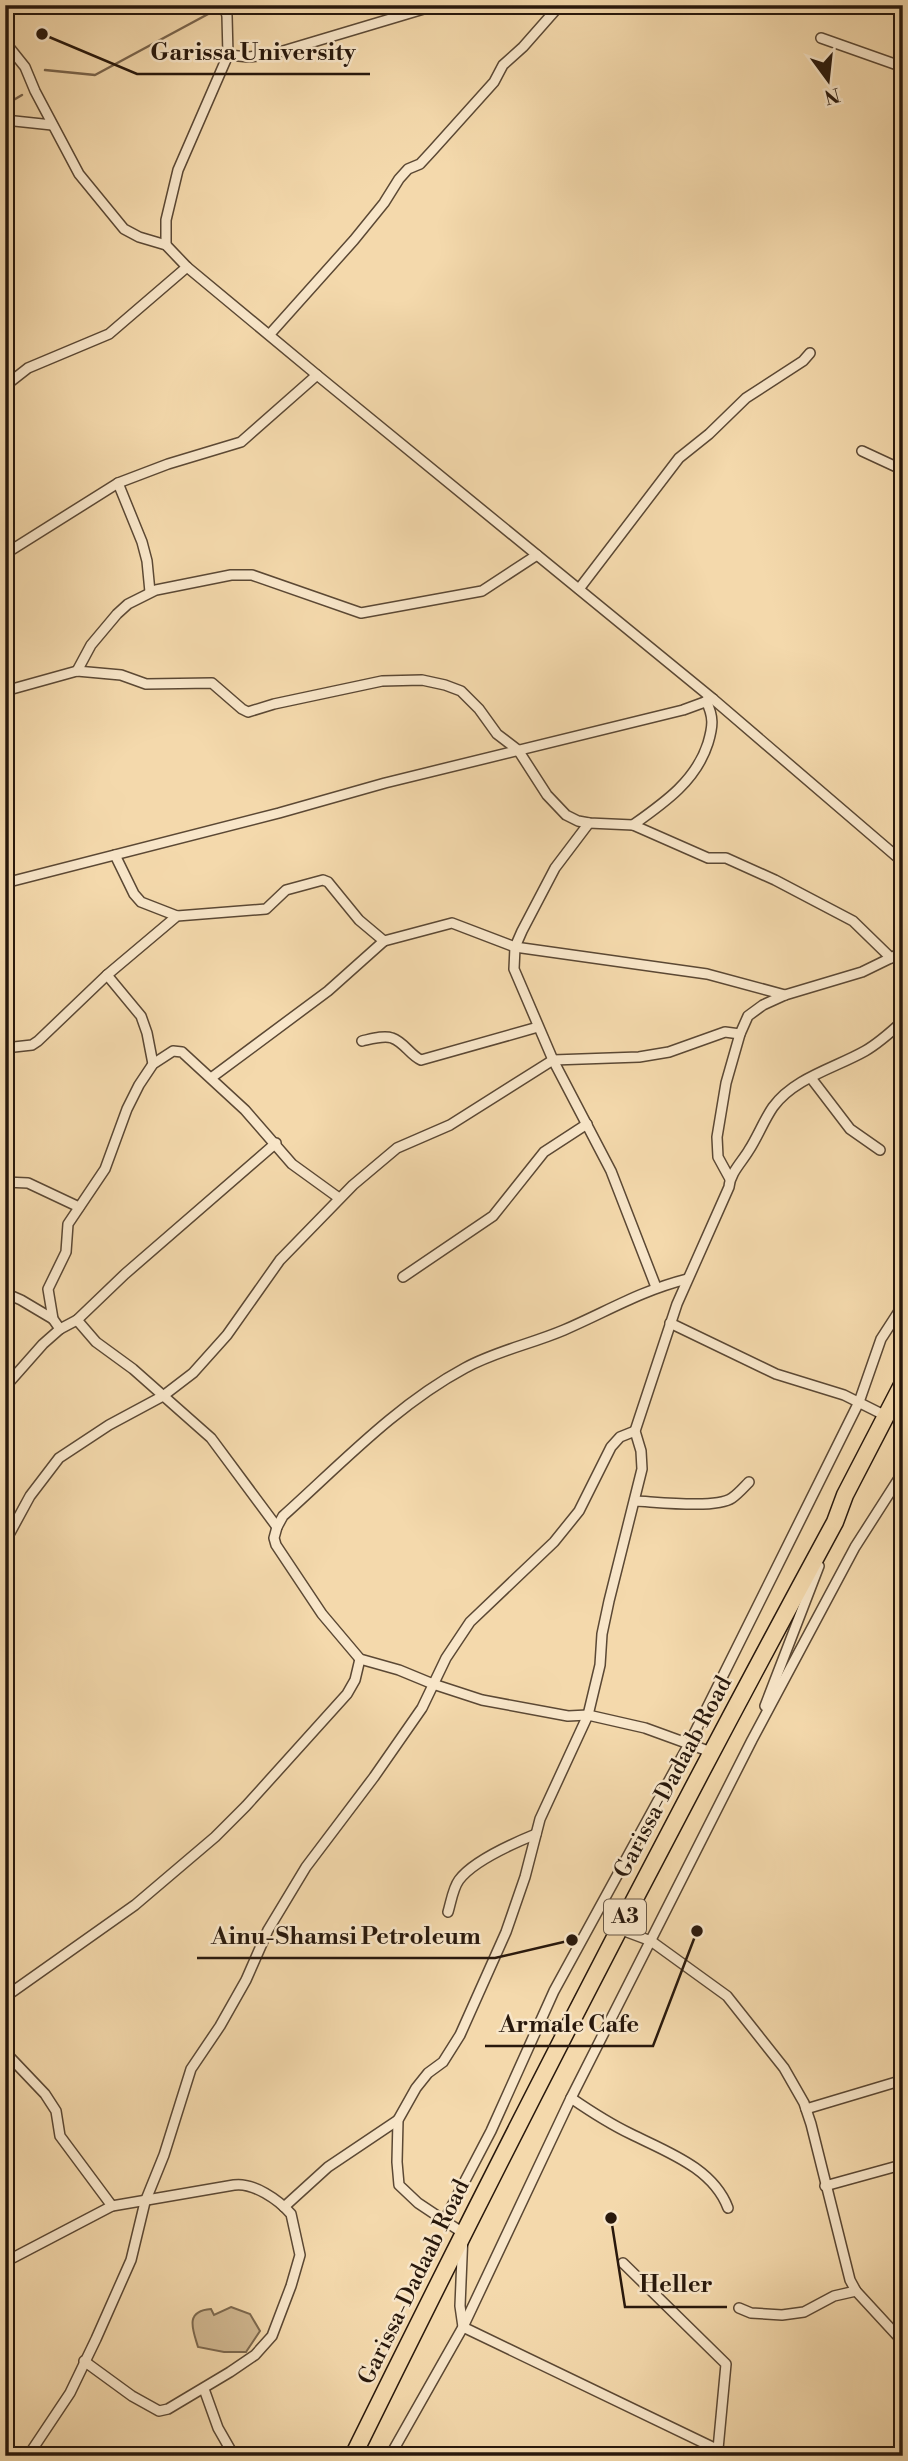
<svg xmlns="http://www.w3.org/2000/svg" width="908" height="2461" font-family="'Libre Bodoni',serif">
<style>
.green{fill:#d1b891;stroke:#7c684e;stroke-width:2}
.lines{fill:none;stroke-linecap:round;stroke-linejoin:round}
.stream{stroke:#79644c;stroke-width:2.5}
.street-casing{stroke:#5b4834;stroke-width:12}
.highway-casing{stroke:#28180c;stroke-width:19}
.street{stroke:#f8e6c9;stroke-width:9}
.highway{stroke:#f4d9ac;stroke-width:16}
.labels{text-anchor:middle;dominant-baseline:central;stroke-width:5;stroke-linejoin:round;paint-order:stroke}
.shield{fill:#f8e6c9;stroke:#665645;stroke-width:2}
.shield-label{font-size:21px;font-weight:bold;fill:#28180c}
.street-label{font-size:23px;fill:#28180c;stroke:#f8e6c9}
.leader{fill:none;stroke:#28180c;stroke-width:2.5}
.callout-dot{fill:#28180c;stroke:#f8e6c9;stroke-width:2.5}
.callout-label{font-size:24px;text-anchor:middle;font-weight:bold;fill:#28180c;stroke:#f8e6c9;stroke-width:5;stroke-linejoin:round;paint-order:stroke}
</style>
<rect width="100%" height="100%" fill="#f4d9ac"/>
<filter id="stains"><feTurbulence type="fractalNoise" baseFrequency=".00286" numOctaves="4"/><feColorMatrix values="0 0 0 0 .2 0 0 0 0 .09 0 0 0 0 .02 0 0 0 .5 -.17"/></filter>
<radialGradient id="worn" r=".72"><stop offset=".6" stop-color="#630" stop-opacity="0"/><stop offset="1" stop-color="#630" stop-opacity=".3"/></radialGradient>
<!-- green -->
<path class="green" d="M 231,2307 L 250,2314 L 260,2331 L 246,2352 L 224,2352 L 198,2347 C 193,2330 184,2311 211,2309 L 214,2315 Z"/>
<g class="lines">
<!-- stream -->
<g class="stream">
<polyline points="45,70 95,75 223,6"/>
<polyline points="5,105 22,95"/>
</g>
<defs>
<g id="street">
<polyline points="821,38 903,67"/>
<polyline points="5,42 25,67 35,91 79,174 124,229 139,237 166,245 187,267 317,375 713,699 903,862"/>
<polyline points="228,55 249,57 273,54 437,5"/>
<polyline points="5,120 52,125"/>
<polyline points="166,245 166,220 178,170 228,55 227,16 224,5"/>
<polyline points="270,334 354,240 384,203 399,179 408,169 420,164 432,151 494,82 503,65 523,47 560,5"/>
<polyline points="5,386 28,368 109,334 187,267"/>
<polyline points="862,451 903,470"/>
<polyline points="118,483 142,542 147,561 150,592"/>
<polyline points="5,554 118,483 168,464 241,442 317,375"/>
<polyline points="579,589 679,458 709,434 746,398 803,361 810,353"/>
<polyline points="77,671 91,645 117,614 128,604 156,590 231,575 252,575 361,613 482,591 537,555"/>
<polyline points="5,691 77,671 121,675 146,684 212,683 242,709 248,712 274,704 382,681 422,680 445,685 461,691 479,709 497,734 518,750 547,795 566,815 578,821 589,823 633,825 708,858 726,858 775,880 853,921 891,958"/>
<polyline points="589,823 555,868 522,931 515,947 514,969 553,1060 611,1171 656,1287"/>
<path d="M 633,825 C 664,803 696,781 708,743 C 713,726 714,717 706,701"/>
<polyline points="115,855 134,894 141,902 177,916"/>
<polyline points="5,883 279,813 385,783 683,710 713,699"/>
<polyline points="107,975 141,1016 147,1033 153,1064"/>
<path d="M 362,1041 C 371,1039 384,1035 392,1038 C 404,1042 410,1055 421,1060 L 538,1027"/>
<polyline points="5,1048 32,1045 38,1041 107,975 177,916 266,909 286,890 323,880 328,882 359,920 384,941 452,923 515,947 707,974 785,995"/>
<polyline points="211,1078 328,991 384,941"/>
<polyline points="811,1078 850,1129 880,1150"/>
<polyline points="730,1179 718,1157 717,1137 726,1083 740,1034 748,1016 763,1005 785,995 862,972 903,952"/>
<polyline points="5,1182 28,1183 79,1207"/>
<polyline points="403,1277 493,1216 544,1152 587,1124"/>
<path d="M 687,1279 C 640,1291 608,1311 564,1330 C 531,1344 496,1351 465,1368 C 396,1405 340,1465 283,1516 L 277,1527 L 274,1538 L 276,1545 L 322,1614 L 360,1659 L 399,1670 L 433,1684 L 482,1700 L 568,1716 L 588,1715 L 645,1728 L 711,1752"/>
<polyline points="5,1293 21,1300 53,1319"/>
<polyline points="77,1320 96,1342 133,1369 211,1438 277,1527"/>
<polyline points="670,1323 776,1374 844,1395 886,1416"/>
<polyline points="60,1329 53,1319 48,1289 66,1252 68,1224 105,1169 127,1109 139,1085 153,1064 173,1051 182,1052 245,1110 292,1164 339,1198"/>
<polyline points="5,1387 43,1344 60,1329 77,1320 125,1274 276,1143"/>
<path d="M 636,1501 C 657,1502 716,1509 732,1498 C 738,1494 744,1487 749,1482"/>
<polyline points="5,1542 30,1496 59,1458 109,1425 163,1396 193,1373 227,1335 280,1260 353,1185 397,1148 450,1125 553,1060 639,1057 669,1052 725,1032 740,1034"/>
<polyline points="765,1706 819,1566"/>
<path d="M 448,1912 C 451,1902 453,1888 459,1880 C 473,1861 514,1843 536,1834"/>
<polyline points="619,1929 651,1941 727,1996 784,2068 804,2103 811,2124 850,2280 856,2291 903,2342"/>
<polyline points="5,1997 135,1905 215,1837 246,1806 347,1694 355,1680 360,1659"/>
<polyline points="540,2022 565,2033"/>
<polyline points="5,2052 45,2094 56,2111 60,2136 112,2206"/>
<path d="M 571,2098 C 590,2111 610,2124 631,2134 C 667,2152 713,2168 728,2208"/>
<polyline points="806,2109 903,2080"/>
<polyline points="825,2186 894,2167 903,2169"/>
<polyline points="284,2207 328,2167 398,2120"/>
<polyline points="444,2221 491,2131 554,1991 689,1744 859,1402 881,1339 903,1305"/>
<path d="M 5,2262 L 112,2206 L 234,2185 C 253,2182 279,2200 291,2214 L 300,2255 L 291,2286 L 272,2336 L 255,2355 L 230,2372 L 168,2409 L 159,2411 L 132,2396 L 84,2361"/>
<polyline points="623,2263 726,2364 718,2449"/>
<polyline points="739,2308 751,2313 782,2315 804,2312 834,2296 856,2291"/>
<polyline points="204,2389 218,2428 234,2456"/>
<polyline points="28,2456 70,2393 96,2339 131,2260 145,2202 164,2155 191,2069 220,2026 246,1980 268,1930 306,1867 374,1777 422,1708 446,1658 470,1622 554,1542 579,1511 611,1447 620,1437 635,1431"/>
<polyline points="390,2456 463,2327 571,2098 752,1740 855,1547 903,1472"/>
<path d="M 731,2456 L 463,2327 L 460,2306 L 463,2233 L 418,2203 L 399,2185 L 397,2162 L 398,2120 L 416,2088 L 428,2073 L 443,2062 L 460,2035 L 506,1932 L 525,1877 L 540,1819 L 588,1715 L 600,1665 L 602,1634 L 609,1601 L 642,1469 L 641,1451 L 635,1431 L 677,1304 L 729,1187 C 730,1173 742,1162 749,1150 C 758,1136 764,1120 773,1107 C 794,1078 835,1068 865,1051 C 879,1043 891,1032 903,1021"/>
</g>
<path id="highway" d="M 353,2456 C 508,2141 668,1830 835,1522 L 845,1495 L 903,1383"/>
</defs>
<!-- street casing -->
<use href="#street" class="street-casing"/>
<!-- highway casing -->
<use href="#highway" class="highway-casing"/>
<!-- street -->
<use href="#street" class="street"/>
<!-- highway -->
<use href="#highway" class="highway"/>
</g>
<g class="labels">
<!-- shield labels -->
<rect class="shield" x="604" y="1899.5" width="42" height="35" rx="5"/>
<g class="shield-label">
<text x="625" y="1917">A3</text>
</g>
<!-- street labels -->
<g class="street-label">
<text transform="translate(673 1777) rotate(-62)">Garissa-Dadaab Road</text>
<text transform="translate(414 2282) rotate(-64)">Garissa-Dadaab Road</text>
</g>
</g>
<!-- callouts -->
<path class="leader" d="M42 34L137 74H370M572 1940L495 1958H197M697 1931L653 2046H485M611 2218L625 2307H727"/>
<g class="callout-dot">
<circle cx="42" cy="34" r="7"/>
<circle cx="572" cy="1940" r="7"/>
<circle cx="697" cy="1931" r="7"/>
<circle cx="611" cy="2218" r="7"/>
</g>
<g class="callout-label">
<text x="253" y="60">Garissa University</text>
<text x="346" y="1944">Ainu-Shamsi Petroleum</text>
<text x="569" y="2032">Armale Cafe</text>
<text x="676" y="2292">Heller</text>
</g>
<!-- margin -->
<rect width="908" height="2461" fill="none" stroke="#f4d9ac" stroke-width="28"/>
<rect x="7" y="7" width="894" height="2447" fill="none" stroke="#28180c" stroke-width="3.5"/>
<rect x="14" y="14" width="880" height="2433" fill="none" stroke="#28180c" stroke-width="2"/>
<!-- north arrow -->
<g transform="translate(828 80) rotate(165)" stroke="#f8e6c9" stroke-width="5" paint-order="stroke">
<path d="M0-5L12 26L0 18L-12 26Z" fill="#28180c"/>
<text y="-10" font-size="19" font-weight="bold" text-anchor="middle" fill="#28180c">N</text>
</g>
<rect width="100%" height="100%" filter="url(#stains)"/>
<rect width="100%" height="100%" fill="url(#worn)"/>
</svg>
